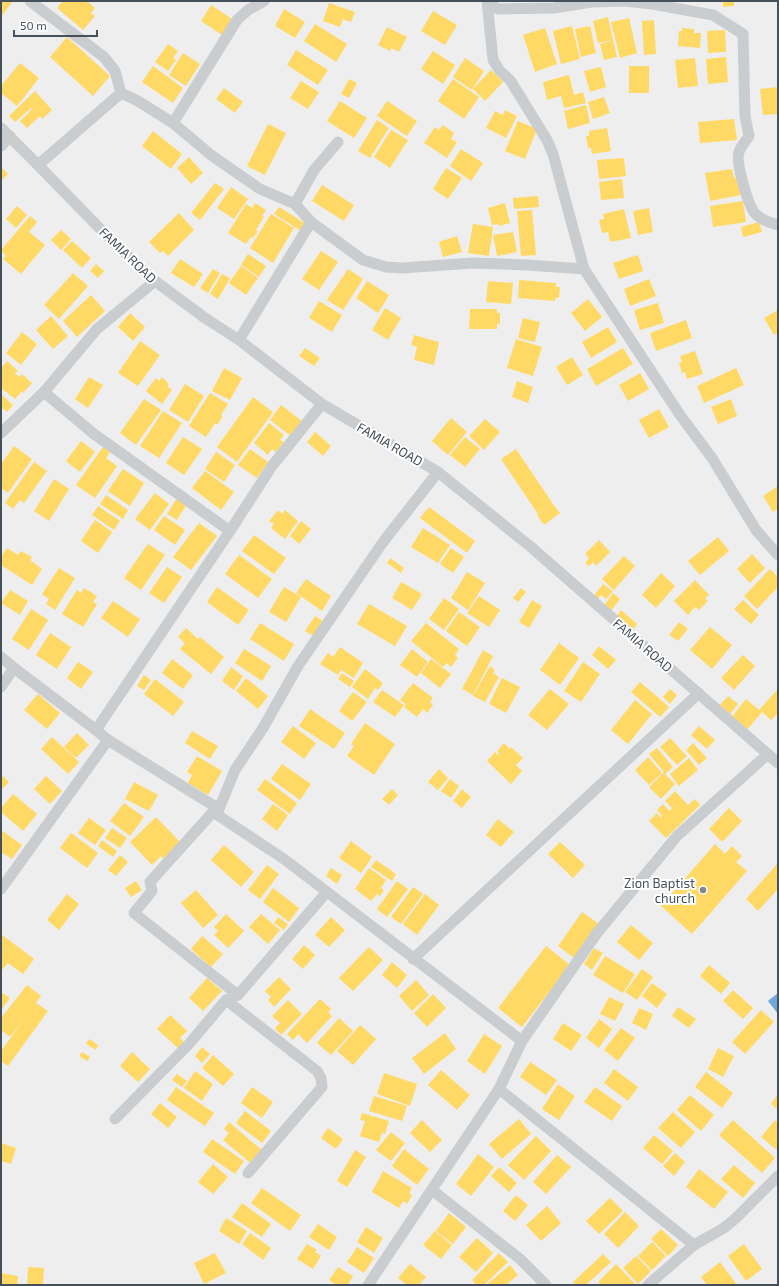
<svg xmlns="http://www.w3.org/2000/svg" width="779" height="1286" font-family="'Exo 2',sans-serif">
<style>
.homes{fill:#ffd966}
.schools{fill:#6fa8dc}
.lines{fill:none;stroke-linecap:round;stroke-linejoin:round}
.street{stroke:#cacdcf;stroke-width:11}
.poi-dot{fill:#81878e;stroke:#fff;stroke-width:1.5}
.labels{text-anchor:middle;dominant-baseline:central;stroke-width:4;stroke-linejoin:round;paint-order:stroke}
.street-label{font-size:13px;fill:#46505a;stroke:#fff}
.poi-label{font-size:13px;fill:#46505a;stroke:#fff;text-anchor:end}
</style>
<rect width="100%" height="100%" fill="#efeeee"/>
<!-- homes -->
<g class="homes">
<polygon points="1,1 13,1 1,17"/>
<polygon points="63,1 87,1 95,8 91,13 95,16 83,30 57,8"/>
<polygon points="723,1 734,1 734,6 723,7"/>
<polygon points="329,3 355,12 351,22 343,19 340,27 323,21"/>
<polygon points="211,5 232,19 222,35 201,21"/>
<polygon points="284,9 305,22 295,38 275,26"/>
<polygon points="433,11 457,25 445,45 421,31"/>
<polygon points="608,17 613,40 598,43 593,21"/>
<polygon points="629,18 637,53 620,58 611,22"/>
<polygon points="654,20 656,54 644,55 642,21"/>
<polygon points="315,24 347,44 336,62 304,41"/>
<polygon points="572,26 580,59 561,64 553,31"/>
<polygon points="590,26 596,53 581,57 575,29"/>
<polygon points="387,27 407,37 399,52 391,48 390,51 378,45"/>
<polygon points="545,28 557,64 535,72 523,35"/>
<polygon points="682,28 694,29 694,33 701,33 700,48 678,46 679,31 682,31"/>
<polygon points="725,30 726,52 708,53 707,31"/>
<polygon points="67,37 110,76 93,96 50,57"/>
<polygon points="613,40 617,57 604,60 600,44"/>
<polygon points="168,44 178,51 173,58 176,60 168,71 155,62"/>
<polygon points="296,50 328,70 318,85 287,65"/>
<polygon points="433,51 455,65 443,84 421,69"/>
<polygon points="183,53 200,64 186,86 169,75"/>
<polygon points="726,57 728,82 708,84 706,59"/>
<polygon points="465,58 484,71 472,90 453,77"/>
<polygon points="695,58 698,86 678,88 675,60"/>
<polygon points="20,63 39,78 17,106 1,93 1,86"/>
<polygon points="153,66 183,88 173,103 142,82"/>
<rect x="629" y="66" width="20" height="27"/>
<polygon points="601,67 606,87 590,92 584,71"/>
<polygon points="491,70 503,82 485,101 473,89"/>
<polygon points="569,75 574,95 583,92 586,103 564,108 561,96 547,100 543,82"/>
<polygon points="349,79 357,83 349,98 341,94"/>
<polygon points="453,79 479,97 464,119 438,101"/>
<polygon points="301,81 319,92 308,109 290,98"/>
<polygon points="778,87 778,114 763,115 760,89"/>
<polygon points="224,88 243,102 235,113 216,99"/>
<polygon points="35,91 52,110 42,119 40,116 27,128 20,121 32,109 31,108 15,122 9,116"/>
<polygon points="604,97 610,113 593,119 588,102"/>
<polygon points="340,101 367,118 354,138 327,121"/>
<polygon points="387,101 417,121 407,136 377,116"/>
<polygon points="586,105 590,123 568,129 564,111"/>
<polygon points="505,110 517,116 506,138 486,128 495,111 503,115"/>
<polygon points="734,119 737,140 700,143 698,122"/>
<polygon points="377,120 389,128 370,158 358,151"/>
<polygon points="518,121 537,129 525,159 505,151"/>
<polygon points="268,124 286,133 265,175 247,166"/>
<polygon points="443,125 454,133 451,139 457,142 447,158 424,143 435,127 439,130"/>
<polygon points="607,128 611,151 592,154 591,148 588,148 586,136 589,136 589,131"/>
<polygon points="391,130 408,140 390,168 374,157"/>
<polygon points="153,131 182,154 171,169 142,146"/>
<polygon points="461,149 483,163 471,181 450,166"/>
<polygon points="189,157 203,173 191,184 177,168"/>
<polygon points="624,158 626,176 599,179 597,160"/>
<polygon points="1,167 8,174 1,181"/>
<polygon points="446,168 462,178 448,199 433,189"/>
<polygon points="732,169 734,178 738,177 741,195 710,201 705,173"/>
<polygon points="622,179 624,198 601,200 599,182"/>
<polygon points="215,183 224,189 200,220 191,213"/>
<polygon points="322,185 354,205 344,221 312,201"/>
<polygon points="231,187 248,199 234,219 217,208"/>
<polygon points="538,196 539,207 514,209 513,198"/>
<polygon points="743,201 746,222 713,227 710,206"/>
<polygon points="255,203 266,210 262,216 264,217 256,230 258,231 253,238 251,237 246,244 228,233 246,204 252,208"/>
<polygon points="505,203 510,223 499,226 498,224 492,225 488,208"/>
<polygon points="17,206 27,215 16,228 6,219"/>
<polygon points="279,207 306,224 301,231 274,214"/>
<polygon points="649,208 653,232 638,235 633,211"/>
<polygon points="624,209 631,238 610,242 608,232 602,233 599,220 604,219 603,214"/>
<polygon points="532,210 536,255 521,256 517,211"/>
<polygon points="179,213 194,230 168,256 163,251 160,253 149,242"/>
<polygon points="271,214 294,228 273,263 250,248"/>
<polygon points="30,216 37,222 29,232 45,245 21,274 3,259 6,256 1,250"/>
<polygon points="759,222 762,232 743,237 741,227"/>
<polygon points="473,224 493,227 489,256 468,253"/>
<polygon points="61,230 71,239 61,250 51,240"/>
<polygon points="513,232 517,252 497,256 493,235"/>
<polygon points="457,236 462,252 443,257 439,242"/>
<polygon points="72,241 91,258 82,268 63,250"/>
<polygon points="321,251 338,262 319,290 302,279"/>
<polygon points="248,254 266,266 259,277 241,265"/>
<polygon points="638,255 643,271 619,279 613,263"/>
<polygon points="180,259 203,274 194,287 171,273"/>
<polygon points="96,264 104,271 98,278 90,271"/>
<polygon points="241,266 258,278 246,295 229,283"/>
<polygon points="213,269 220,273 208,293 200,288"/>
<polygon points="348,269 363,279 343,310 327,300"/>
<polygon points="73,273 88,286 59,319 44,305"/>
<polygon points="222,274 230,278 218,299 210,294"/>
<polygon points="649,279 656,296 630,306 624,289"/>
<polygon points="519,280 556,283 556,287 560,287 559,298 555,298 555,301 518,298"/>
<polygon points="367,281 389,295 378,313 356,298"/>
<polygon points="488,281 513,283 511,304 486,302"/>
<polygon points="91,295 105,311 77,337 63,321"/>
<polygon points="588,299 602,317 585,331 571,313"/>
<polygon points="319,301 342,315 332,332 309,318"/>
<polygon points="658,303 664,323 640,330 634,310"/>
<polygon points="385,308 401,318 388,340 372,330"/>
<polygon points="470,309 497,309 497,313 500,313 500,324 497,324 497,329 469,329"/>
<polygon points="778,310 778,333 774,335 764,318"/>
<polygon points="130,313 145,327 133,341 118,327"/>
<polygon points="51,316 68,336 53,349 36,330"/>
<polygon points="523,318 540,322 535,342 518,338"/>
<polygon points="686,320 692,338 656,351 650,333"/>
<polygon points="608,327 617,342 591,358 582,342"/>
<polygon points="22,332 37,344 21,365 6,353"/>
<polygon points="414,335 439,342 434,365 414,360 417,347 411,345"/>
<polygon points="516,339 542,347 533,376 507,368"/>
<polygon points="140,341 160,355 138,386 118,373"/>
<polygon points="305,348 320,358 314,366 299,356"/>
<polygon points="623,348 633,364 596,386 587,369"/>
<polygon points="695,351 703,374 687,379 685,372 682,373 679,363 682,362 680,356"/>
<polygon points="572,357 583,375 567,385 556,367"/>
<polygon points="7,361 18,371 15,373 19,377 22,374 32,383 23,393 21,392 15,399 1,388 1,368"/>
<polygon points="224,368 242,378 230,400 212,391"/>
<polygon points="736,368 744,385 704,403 697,386"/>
<polygon points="640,373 649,389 628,401 619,385"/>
<polygon points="89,377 103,385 88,408 75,399"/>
<polygon points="162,377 169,384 167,386 172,390 162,404 146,391 156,378 159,381"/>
<polygon points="517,381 533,387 528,403 512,397"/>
<polygon points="185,384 204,396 188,422 169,410"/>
<polygon points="210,393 228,404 221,415 223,416 217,425 215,423 206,437 189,426"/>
<polygon points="1,394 13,405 7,412 2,408 1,409"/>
<polygon points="253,397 273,412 237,462 217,447"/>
<polygon points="144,399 161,410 136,445 120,433"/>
<polygon points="731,399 737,416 718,424 711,407"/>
<polygon points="281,405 303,422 292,437 270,420"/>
<polygon points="659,409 669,427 649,438 639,420"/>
<polygon points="163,411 182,423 159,458 140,446"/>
<polygon points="451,418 467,432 448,455 432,441"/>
<polygon points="485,419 500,432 484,450 469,436"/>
<polygon points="269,423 284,435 280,440 284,442 276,452 272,449 268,455 254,443"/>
<polygon points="315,432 331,446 323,456 307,442"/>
<polygon points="183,437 202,449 184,475 166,463"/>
<polygon points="465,437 480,449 465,467 450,455"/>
<polygon points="81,441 95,452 80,472 66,461"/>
<polygon points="14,446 32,459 8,493 1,488 1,464"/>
<polygon points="103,447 110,452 106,458 117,466 95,498 76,485"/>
<polygon points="250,449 268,462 257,478 238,465"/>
<polygon points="516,449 553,504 538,514 501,459"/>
<polygon points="216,452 235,465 224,482 205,469"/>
<polygon points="34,462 47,471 24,503 20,500 13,509 5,503"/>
<polygon points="123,469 144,483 130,506 108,491"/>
<polygon points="205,471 234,492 221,510 192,488"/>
<polygon points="54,479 69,489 49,521 34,511"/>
<polygon points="778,486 778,509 773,512 763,496"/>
<polygon points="155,493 169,504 150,530 135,519"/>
<polygon points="106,495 128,510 123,519 100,504"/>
<polygon points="177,498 187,504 177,520 167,514"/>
<polygon points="553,504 560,513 544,525 537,515"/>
<polygon points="98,506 120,521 114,530 92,515"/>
<polygon points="429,507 475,541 467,553 420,518"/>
<polygon points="278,510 282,514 285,510 298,521 285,539 271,528 274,524 269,521"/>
<polygon points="164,516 185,530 175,545 154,530"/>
<polygon points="95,520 112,532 98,553 81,541"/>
<polygon points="301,521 311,529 299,544 290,536"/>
<polygon points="199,523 217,536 191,570 173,557"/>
<polygon points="423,528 450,545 438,563 411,547"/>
<polygon points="254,535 286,558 274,574 242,551"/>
<polygon points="718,537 729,551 700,575 688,561"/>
<polygon points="599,540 610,552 596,566 593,562 589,566 585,563 589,558 585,554"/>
<polygon points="148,544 165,555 141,590 124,578"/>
<polygon points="7,548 18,555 21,551 32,557 30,560 42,569 32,585 1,565 2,559 1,557"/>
<polygon points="451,548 464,557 453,573 440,564"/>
<polygon points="752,554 765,568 750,583 737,569"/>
<polygon points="239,555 272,579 258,598 225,574"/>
<polygon points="624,556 635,566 614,590 602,579"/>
<polygon points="390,558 404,568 401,573 387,563"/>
<polygon points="167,567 182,577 164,603 149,593"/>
<polygon points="59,568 75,578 55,610 46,604 49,599 42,594"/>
<polygon points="770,569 778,577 778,587 757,609 744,596"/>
<polygon points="467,572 485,583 468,610 451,598"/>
<polygon points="661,573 675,586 656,608 642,595"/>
<polygon points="306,579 331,596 322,611 296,593"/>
<polygon points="695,580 709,595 705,598 708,601 699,610 695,607 688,615 674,601"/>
<polygon points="401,582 422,594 412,610 392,598"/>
<polygon points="603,584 613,591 606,599 601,595 597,600 593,597"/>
<polygon points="217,587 249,610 238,625 207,602"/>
<polygon points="284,587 301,597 286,622 269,612"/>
<polygon points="84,588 97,596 93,602 97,604 83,627 62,614 77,590 81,593"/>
<polygon points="521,588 526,592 518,602 513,598"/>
<polygon points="10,590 28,601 20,615 1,603"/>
<polygon points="613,593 620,599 610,612 603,607"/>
<polygon points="479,596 500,610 489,627 467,613"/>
<polygon points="444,598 459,609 444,630 429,619"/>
<polygon points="532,600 542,606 529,628 519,622"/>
<polygon points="743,600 759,615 751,624 734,609"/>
<polygon points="113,601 140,619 128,637 101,618"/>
<polygon points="369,604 407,626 395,646 357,624"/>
<polygon points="31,609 48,620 29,650 12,639"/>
<polygon points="621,610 637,624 631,632 615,618"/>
<polygon points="459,612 480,627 467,646 446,631"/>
<polygon points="315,616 323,621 313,636 305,631"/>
<polygon points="679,622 688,629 678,641 669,635"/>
<polygon points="260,623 294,644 284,661 250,639"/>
<polygon points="426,623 459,649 455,655 458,658 451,667 447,663 443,667 411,641"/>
<polygon points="710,627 732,645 712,669 690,650"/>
<polygon points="186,628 198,639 200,637 224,657 211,674 180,649 185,643 178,637"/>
<polygon points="50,633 71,647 57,669 36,655"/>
<polygon points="559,643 579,658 560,685 540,670"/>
<polygon points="599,646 616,660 608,669 592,655"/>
<polygon points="340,647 363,663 354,678 341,670 338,675 320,664 328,653 333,657"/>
<polygon points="244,649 271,666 262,681 235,663"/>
<polygon points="412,649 428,662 417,677 400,665"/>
<polygon points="483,650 493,656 473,695 462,689"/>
<polygon points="743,655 755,666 734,690 721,678"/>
<polygon points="172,659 193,675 183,689 162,673"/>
<polygon points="431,659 451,674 440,688 421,673"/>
<polygon points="78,662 93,672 81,689 67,678"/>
<polygon points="583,662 600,674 581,702 564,691"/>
<polygon points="490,666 495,670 493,673 499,677 485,702 473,696"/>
<polygon points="231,667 243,676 234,690 222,681"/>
<polygon points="365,669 383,683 378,690 375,688 368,699 352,687"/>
<polygon points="342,673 354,681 350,687 338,679"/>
<polygon points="144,675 151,680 144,690 137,686"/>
<polygon points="246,678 268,696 258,709 236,691"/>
<polygon points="502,678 520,687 506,713 489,704"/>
<polygon points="155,679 184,702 173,716 144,694"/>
<polygon points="640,682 669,707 660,717 631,692"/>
<polygon points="413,683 433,698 430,702 433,705 427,713 423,709 417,717 404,707 406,704 400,700"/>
<polygon points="550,689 569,704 547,730 528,715"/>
<polygon points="670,689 677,695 670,704 663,697"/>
<polygon points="778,689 778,713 771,720 762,712 746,731 731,718 746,699 759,710"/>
<polygon points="382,690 404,705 395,717 373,702"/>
<polygon points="353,692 367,702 352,721 339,711"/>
<polygon points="38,694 60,713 47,729 24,710"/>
<polygon points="728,696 738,704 729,715 719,706"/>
<polygon points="635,700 652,714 628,744 611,730"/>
<polygon points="310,709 345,733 334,749 299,726"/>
<polygon points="365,723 395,744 374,775 347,756 354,746 351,744"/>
<polygon points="293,726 316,743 304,759 281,742"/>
<polygon points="699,726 715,740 707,749 691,735"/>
<polygon points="192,731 218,746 210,759 185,743"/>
<polygon points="77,733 89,745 76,758 64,747"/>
<polygon points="52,737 79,762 68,774 41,749"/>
<polygon points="670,738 687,756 677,765 660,747"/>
<polygon points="504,743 510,749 511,747 523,758 516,765 522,771 511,784 487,761 495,752 498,755 499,753 497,751"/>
<polygon points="693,743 707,758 699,765 686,750"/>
<polygon points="657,748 673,767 665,774 675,784 661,799 649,787 664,772 649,754"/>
<polygon points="197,756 222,771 208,795 188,783 192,775 187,772"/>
<polygon points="648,757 662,773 649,785 635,770"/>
<polygon points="689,758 698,770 679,786 670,774"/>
<polygon points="282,764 311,784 300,800 271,779"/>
<polygon points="439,769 448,778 438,790 428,782"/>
<polygon points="3,776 9,782 1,790 1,778"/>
<polygon points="46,776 62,791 50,804 34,789"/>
<polygon points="265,779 297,803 290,814 257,790"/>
<polygon points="450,779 459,786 451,798 441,791"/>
<polygon points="134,782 158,795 149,811 125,799"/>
<polygon points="392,789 398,795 389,805 382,799"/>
<polygon points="462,789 471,797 462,808 453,801"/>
<polygon points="675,791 688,805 695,799 700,805 666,838 649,821 657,813 661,818 662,816 657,810 663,804 670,811 672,808 665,801"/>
<polygon points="13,794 37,814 23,831 1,812 1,808"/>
<polygon points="124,803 144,817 130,836 110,821"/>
<polygon points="273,804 288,815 277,831 262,819"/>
<polygon points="729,808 742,821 722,842 709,829"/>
<polygon points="156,817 180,842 170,851 172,853 165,861 161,856 152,865 130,842"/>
<polygon points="89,818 106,830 95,845 78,833"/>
<polygon points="498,819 514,832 501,847 486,835"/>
<polygon points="112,828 127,838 120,848 105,838"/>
<polygon points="1,830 22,845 12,859 1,852"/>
<polygon points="71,833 98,853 87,868 60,848"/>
<polygon points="102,840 117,851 113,857 98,846"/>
<polygon points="351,841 372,857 361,873 339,858"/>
<polygon points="560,842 585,865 573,878 548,854"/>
<polygon points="715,844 725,854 732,846 742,856 736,862 747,871 692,934 661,906"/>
<polygon points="224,845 254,872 241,887 211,860"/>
<polygon points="120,855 128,862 116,876 108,870"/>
<polygon points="376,860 396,874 392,881 371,867"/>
<polygon points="778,863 778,889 758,911 746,899"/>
<polygon points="267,865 279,874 260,899 248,890"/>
<polygon points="331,868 342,875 337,884 326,876"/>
<polygon points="369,868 386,880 381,888 384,890 380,896 377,894 371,901 355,889"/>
<polygon points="136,881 142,890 131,897 125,888"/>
<polygon points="397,881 408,889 387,917 377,909"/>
<polygon points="413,887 423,894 401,924 391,917"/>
<polygon points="273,888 299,908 289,922 263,902"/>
<polygon points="196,890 218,915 203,928 181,903"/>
<polygon points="67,894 79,904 59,930 47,920"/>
<polygon points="425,894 439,905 417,935 403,924"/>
<polygon points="582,912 599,924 574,958 558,946"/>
<polygon points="226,914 244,931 228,948 214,935 218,931 214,927"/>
<polygon points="261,914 280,930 268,944 249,927"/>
<polygon points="278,917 288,924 284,930 274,923"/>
<polygon points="331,917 345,930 329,947 315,935"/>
<polygon points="631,925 653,943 639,960 617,942"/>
<polygon points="1,934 34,959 23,974 8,963 1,971"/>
<polygon points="202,936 223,954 211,967 191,949"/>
<polygon points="304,945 315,955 303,969 292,959"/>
<polygon points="546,946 570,965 522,1027 498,1008"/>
<polygon points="369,947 383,960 353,991 339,978"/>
<polygon points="594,948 603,953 592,970 584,964"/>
<polygon points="605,956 635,974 623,993 593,975"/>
<polygon points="392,962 407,975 397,988 382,975"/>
<polygon points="709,965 730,983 721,994 700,976"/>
<polygon points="642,969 653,977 637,1000 625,992"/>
<polygon points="279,977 291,989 274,1007 268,1000 271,997 265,991"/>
<polygon points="207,978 222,991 203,1011 189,998"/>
<polygon points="416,980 429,995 412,1011 399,996"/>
<polygon points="652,983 667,994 657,1008 642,996"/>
<polygon points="27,985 41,996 36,1003 48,1011 8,1066 1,1061 1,1051 26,1017 10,1037 1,1030 1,1018"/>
<polygon points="733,990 753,1008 743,1019 723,1001"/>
<polygon points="1,992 10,998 1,1010"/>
<polygon points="433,994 446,1008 427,1027 414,1013"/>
<polygon points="609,997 624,1004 615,1021 600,1014"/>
<polygon points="320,999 331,1009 328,1012 332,1016 307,1043 298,1034 293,1040 287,1034"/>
<polygon points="288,1000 302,1014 281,1035 275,1028 280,1023 272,1016"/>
<polygon points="678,1007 696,1019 689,1028 672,1016"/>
<polygon points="639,1008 653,1014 646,1030 632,1023"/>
<polygon points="761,1010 774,1022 745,1054 732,1042"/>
<polygon points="170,1015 187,1031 180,1038 186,1044 180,1050 157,1029"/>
<polygon points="339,1018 353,1031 331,1055 317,1043"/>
<polygon points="599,1019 612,1029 599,1048 586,1038"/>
<polygon points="563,1023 582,1035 571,1051 553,1039"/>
<polygon points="360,1025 376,1039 353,1065 337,1051"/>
<polygon points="621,1028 635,1038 618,1061 604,1050"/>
<polygon points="445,1033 456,1049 424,1074 412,1058"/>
<polygon points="484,1034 502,1046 485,1074 467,1061"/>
<polygon points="89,1039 98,1045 96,1050 86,1044"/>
<polygon points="202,1047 210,1054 202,1063 195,1056"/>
<polygon points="718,1048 734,1056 723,1077 708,1069"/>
<polygon points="82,1052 90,1057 87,1061 79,1056"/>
<polygon points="132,1052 150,1069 138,1082 120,1066"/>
<polygon points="213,1055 234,1074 223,1086 202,1068"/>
<polygon points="530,1062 557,1080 546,1095 520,1077"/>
<polygon points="614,1069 638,1087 628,1101 604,1083"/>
<polygon points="441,1070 470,1095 457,1110 428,1085"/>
<polygon points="195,1071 213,1084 202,1101 184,1088"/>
<polygon points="706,1072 733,1093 722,1108 695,1087"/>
<polygon points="384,1073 417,1084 410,1106 377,1094"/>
<polygon points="177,1074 187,1081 182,1087 172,1080"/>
<polygon points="558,1084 575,1096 559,1120 542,1109"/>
<polygon points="176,1087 214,1113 205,1126 167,1100"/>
<polygon points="252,1087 273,1102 262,1118 241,1103"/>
<polygon points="595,1087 622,1106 612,1121 584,1102"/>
<polygon points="778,1094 778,1110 771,1104"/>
<polygon points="690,1095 714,1115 701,1131 677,1110"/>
<polygon points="374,1096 407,1106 402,1121 369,1111"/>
<polygon points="160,1103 177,1117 168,1128 151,1114"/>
<polygon points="245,1111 271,1131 262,1143 236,1123"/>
<polygon points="673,1112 695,1132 681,1148 658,1128"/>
<polygon points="362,1113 389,1121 385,1134 382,1133 379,1142 360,1136 365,1121 360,1120"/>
<polygon points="519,1119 531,1134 502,1159 489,1144"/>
<polygon points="422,1120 442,1140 430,1152 410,1133"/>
<polygon points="733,1120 775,1158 762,1173 719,1135"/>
<polygon points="775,1120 778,1123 778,1151 761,1137"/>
<polygon points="229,1122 264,1152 253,1165 223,1140 229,1133 224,1129"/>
<polygon points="328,1128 343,1139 336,1149 321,1138"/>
<polygon points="391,1132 405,1143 391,1161 376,1150"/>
<polygon points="654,1135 673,1151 662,1164 643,1148"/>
<polygon points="536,1136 551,1151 524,1180 508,1165"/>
<polygon points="212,1139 244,1161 235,1174 203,1152"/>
<polygon points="1,1143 16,1148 11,1164 1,1161"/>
<polygon points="404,1149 429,1169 417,1185 392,1166"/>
<polygon points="355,1150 366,1157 347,1187 337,1181"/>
<polygon points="675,1153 685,1162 674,1176 663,1166"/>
<polygon points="478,1154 494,1167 471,1196 456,1184"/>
<polygon points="557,1155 571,1167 546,1194 533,1182"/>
<polygon points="213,1164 228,1177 213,1194 198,1182"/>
<polygon points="734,1165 755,1183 743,1198 721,1179"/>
<polygon points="499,1167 517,1183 509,1192 491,1176"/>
<polygon points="699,1169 728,1192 714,1209 686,1187"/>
<polygon points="383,1171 412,1188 409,1193 412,1195 407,1204 403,1201 399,1208 372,1192"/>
<polygon points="262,1188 301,1215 290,1231 251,1203"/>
<polygon points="516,1195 528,1205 515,1221 503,1211"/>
<polygon points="610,1198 623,1211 599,1234 586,1221"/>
<polygon points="242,1203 271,1224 262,1237 232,1217"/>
<polygon points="547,1206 561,1223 541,1241 526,1225"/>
<polygon points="625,1212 639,1226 618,1248 604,1234"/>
<polygon points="449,1213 466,1227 453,1244 436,1231"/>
<polygon points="226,1218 247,1231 239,1244 219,1231"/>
<polygon points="318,1224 337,1237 329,1250 309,1237"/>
<polygon points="366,1227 383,1238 374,1253 357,1242"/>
<polygon points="661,1229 678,1245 668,1256 651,1239"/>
<polygon points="435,1231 452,1245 441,1259 423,1245"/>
<polygon points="250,1233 271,1248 263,1260 242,1244"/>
<polygon points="477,1238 493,1253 476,1272 459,1257"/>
<polygon points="652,1242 666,1256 652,1270 638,1256"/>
<polygon points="307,1244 317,1250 315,1252 321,1256 313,1269 297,1259"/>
<polygon points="744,1244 762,1269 746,1281 728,1256"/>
<polygon points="357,1247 374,1258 364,1273 347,1262"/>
<polygon points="215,1253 226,1273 204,1284 194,1263"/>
<polygon points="499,1253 508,1262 484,1285 476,1285 472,1280"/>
<polygon points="603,1254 611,1262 586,1285 575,1285 573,1282"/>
<polygon points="636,1256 651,1271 638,1284 623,1268"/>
<polygon points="720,1262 737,1285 707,1285 701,1277"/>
<polygon points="410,1264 426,1277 419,1285 407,1285 398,1278"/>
<polygon points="616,1264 635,1284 634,1285 602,1285 598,1282"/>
<polygon points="510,1265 518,1275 506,1285 486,1285"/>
<polygon points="28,1267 44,1268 43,1285 27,1285"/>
<polygon points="338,1267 353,1276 348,1285 336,1285 329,1280"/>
<polygon points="1,1273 18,1276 17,1285 1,1285"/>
</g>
<!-- schools -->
<polygon class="schools" points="778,993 778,1014 768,1001"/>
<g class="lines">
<!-- street -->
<g class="street">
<polyline points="30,1 104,57 115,71 121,93 138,101 173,123 211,155 260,189 295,204 311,222 363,260 386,267 402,268 473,263 527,265 584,269"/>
<polyline points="487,1 493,60 500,71 510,80 547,140 553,154 584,269 680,415 712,458 756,530 778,555"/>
<path d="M 487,1 L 498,9 L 554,8 L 592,2 L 624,1 L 652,4 L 713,15 L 743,34 L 745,116 L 749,136 C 746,141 741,146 739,152 C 735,161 748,204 754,212 C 760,220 769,222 778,225"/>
<polyline points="173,123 237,20 248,10 264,1"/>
<polyline points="1,128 38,165 112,241 155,281 205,318 239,340 322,404 438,472 531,547 778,763"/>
<polyline points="1,146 10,136"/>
<polyline points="38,165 121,93"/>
<polyline points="295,204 314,170 338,142"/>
<polyline points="239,340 311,222"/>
<polyline points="44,392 94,434 230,531"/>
<polyline points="1,433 44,392 97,329 155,281"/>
<polyline points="1,657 14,668 96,730 108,740 219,809 213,812 284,859 522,1041"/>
<polyline points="1,687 14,668"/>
<polyline points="96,730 230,531 272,466 322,404"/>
<polyline points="219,809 235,770 263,728 298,666 383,542 438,472"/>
<polyline points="213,812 150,882 152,891 134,913 238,995"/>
<polyline points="1,889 108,740"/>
<polyline points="413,959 699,693"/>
<polyline points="226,1000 317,1071 321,1078 322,1087 248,1173"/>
<polyline points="499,1089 694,1245"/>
<polyline points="115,1119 189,1044 226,1000 238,995 326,893"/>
<polyline points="432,1190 520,1259 546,1285"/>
<polyline points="368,1285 499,1089 522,1041 597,933 677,836 768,754"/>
<polyline points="648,1285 694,1245 724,1228 736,1218 778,1176"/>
</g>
</g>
<!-- markers -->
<circle class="poi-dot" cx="703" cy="890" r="4"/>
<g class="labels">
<!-- street labels -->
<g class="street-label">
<text transform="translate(128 255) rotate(44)">FAMIA ROAD</text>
<text transform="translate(390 444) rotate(30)">FAMIA ROAD</text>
<text transform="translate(643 645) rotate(41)">FAMIA ROAD</text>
</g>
<!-- poi labels -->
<g class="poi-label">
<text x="695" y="883">Zion Baptist<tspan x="695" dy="15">church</tspan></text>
</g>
</g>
<!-- border -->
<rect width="779" height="1286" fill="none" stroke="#46505a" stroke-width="4"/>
<!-- scale -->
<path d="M14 30v6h83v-6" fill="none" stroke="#46505a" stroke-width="2"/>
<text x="20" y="30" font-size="12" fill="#46505a" stroke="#ffffff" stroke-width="3" paint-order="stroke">50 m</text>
</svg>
